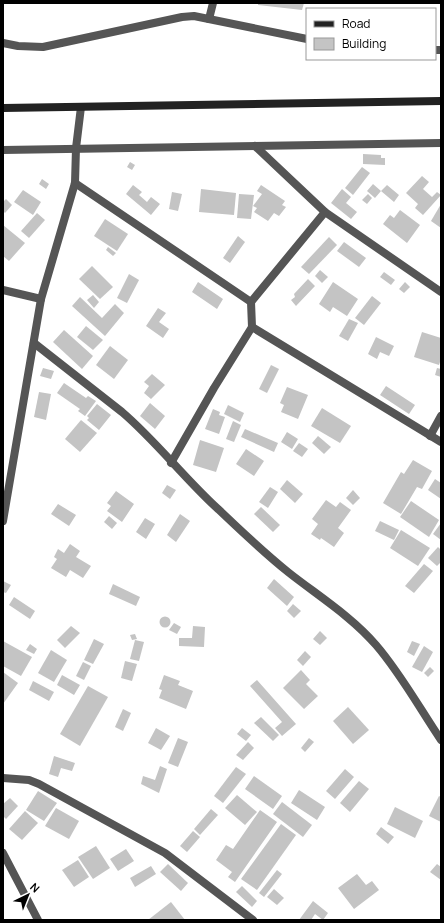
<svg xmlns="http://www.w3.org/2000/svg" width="444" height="923" font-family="Manrope,sans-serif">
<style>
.building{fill:#c4c4c4}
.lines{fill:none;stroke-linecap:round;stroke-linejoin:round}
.street{stroke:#555;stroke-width:8}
.secondary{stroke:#222;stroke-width:8}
</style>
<rect width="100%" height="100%" fill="#fff"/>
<!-- building -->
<g class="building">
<polygon points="258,3 304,3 302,10 258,5"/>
<polygon points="363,154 381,155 381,158 385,158 385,165 363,164"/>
<polygon points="130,162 135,165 132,170 127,167"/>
<polygon points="362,167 370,173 353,195 345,188"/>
<polygon points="422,176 429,182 423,189 432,197 437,192 441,195 423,215 415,208 418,204 406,193"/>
<polygon points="42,179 49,184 46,189 39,184"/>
<polygon points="373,184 381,191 387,185 399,195 394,202 381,191 375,198 367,191"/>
<polygon points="133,185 142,192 139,195 147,202 151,197 160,204 151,215 126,194"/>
<polygon points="261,185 285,201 282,205 286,207 279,216 274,213 268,221 254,212 257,208 253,206 262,194 257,191"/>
<polygon points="201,189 236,193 234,215 199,212"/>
<polygon points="342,189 351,197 346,203 357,212 351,219 331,203"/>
<polygon points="23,190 41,202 33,215 14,202"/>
<polygon points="172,192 182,194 178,211 169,209"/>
<polygon points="239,194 254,195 251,219 237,218"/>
<polygon points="368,194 372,198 367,204 362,200"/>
<polygon points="6,199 12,205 5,213 3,211 3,202"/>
<polygon points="441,204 441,228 431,221"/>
<polygon points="400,210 420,225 407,243 383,224 390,215 394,218"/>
<polygon points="37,213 45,220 29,238 21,231"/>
<polygon points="105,219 128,234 117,251 94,236"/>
<polygon points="3,225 25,243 9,261 3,256"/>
<polygon points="238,236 245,242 230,263 223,258"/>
<polygon points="329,237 337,245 309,274 301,267"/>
<polygon points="344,242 366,258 359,267 337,251"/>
<polygon points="108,247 116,253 113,256 106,250"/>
<polygon points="92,266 113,287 100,299 79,279"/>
<polygon points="320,270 328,277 322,283 315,276"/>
<polygon points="384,272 395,280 391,285 380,277"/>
<polygon points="129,274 139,280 127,303 117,298"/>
<polygon points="308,279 315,286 296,306 291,300 295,297 294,294"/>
<polygon points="198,282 223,299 217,309 192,292"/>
<polygon points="333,282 358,299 347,316 333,307 330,312 319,304"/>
<polygon points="405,282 410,287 404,293 399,289"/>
<polygon points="93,295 99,302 94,308 87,300"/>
<polygon points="372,296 381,303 364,325 355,318"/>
<polygon points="80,297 102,318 115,304 124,313 105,336 72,306"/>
<polygon points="158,308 166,313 159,322 169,329 163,338 146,326"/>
<polygon points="349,319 358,323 348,341 339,336"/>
<polygon points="86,326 103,340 93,350 77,337"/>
<polygon points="64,330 93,356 82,369 53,342"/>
<polygon points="422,332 441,338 441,359 439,365 414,357"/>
<polygon points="376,337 394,346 389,356 380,352 377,359 368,354"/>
<polygon points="110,346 128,360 114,379 96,365"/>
<polygon points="271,365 279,369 267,393 259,389"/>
<polygon points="43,368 54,371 51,379 40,376"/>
<polygon points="437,368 441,369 441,377 435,375"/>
<polygon points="152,374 165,385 151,399 144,393 149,386 144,382"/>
<polygon points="64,383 86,398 88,396 96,401 85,416 78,411 80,409 57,393"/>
<polygon points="386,386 415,405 409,414 380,395"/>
<polygon points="287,387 308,395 298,419 281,412 284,405 280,403"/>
<polygon points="39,392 51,394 46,420 34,417"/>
<polygon points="150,403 165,416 155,429 140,416"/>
<polygon points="97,404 111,415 99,430 87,420 89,418 87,416"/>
<polygon points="228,405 244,413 240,422 224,414"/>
<polygon points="322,408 351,426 340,443 311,426"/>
<polygon points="213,409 220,412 219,415 225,417 219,434 205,429"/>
<polygon points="81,420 97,433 80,452 65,439"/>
<polygon points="233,421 241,425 234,442 226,439"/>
<polygon points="245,429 278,443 274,452 241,437"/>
<polygon points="287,432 298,439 292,449 281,442"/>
<polygon points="318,436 331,447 324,454 312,443"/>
<polygon points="200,440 224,448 216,472 193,465"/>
<polygon points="299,443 308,449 302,457 293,451"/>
<polygon points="246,449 264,461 254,476 236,464"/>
<polygon points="413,460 432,471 422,489 417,487 401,514 383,503 401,472 404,474"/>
<polygon points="435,479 441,483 441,499 428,490"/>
<polygon points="287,480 303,494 295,503 280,489"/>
<polygon points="167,485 176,490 170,499 162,493"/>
<polygon points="270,487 278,492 268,508 259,502"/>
<polygon points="353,490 360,498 353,505 346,498"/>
<polygon points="116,491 134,504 122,522 107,511 111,506 107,503"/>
<polygon points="326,500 336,507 340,502 351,510 338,528 344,533 334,547 321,538 320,540 311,534 318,524 312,519"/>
<polygon points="411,501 439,520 429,537 400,517"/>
<polygon points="58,504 76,515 69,526 51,514"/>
<polygon points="261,507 280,525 273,532 254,514"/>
<polygon points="180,514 190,521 176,542 167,535"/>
<polygon points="109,516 117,523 112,529 104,522"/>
<polygon points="145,518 155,524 146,539 136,532"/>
<polygon points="380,521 399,530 394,540 375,531"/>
<polygon points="441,523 441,540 433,534"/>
<polygon points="401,530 430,548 418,566 390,548"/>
<polygon points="70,544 80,551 76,557 91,566 83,578 70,570 66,577 51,568 57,559 54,557 58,549 64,553"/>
<polygon points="438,547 441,550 441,562 437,566 428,558"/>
<polygon points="424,564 433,571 414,593 405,586"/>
<polygon points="274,579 294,597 287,606 267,588"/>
<polygon points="3,581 11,585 6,593 3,592"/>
<polygon points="113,584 140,597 136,606 109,594"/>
<polygon points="14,597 35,611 30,619 9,605"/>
<polygon points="293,604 301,611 294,618 287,611"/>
<circle cx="165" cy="622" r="5.5"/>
<polygon points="174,623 181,627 177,634 169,630"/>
<polygon points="71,626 80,633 65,648 57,640"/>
<polygon points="193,626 205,627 204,647 179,646 179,638 192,638"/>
<polygon points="320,631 327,638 320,645 313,639"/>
<polygon points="135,634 137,639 132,640 130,635"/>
<polygon points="94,639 104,644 93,664 84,660"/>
<polygon points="135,640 144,642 139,661 130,659"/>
<polygon points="3,641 32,657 21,676 3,666"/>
<polygon points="412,641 420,644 414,656 407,652"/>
<polygon points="30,644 37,649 34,654 26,650"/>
<polygon points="424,646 433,652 422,672 412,667"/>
<polygon points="51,650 67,660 54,682 38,673"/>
<polygon points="305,651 311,657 303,666 297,660"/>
<polygon points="125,661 137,664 132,681 121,678"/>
<polygon points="83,662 91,666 84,680 76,676"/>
<polygon points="430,667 434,671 428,677 424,673"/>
<polygon points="301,670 310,680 306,684 318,696 304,709 283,688"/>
<polygon points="3,672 18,683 3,704"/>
<polygon points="62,675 80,685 74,695 57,685"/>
<polygon points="164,675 180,681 178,685 193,691 186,709 159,698 162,690 159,689"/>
<polygon points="257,680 296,724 282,736 275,728 282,722 250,686"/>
<polygon points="33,681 54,692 49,701 29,690"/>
<polygon points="88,686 108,697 80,746 60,734"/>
<polygon points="348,707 369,730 353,744 333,721"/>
<polygon points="123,709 131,713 123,731 115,727"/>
<polygon points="261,717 279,735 273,741 254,723"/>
<polygon points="156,728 170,736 161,750 148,743"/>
<polygon points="242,728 251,735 246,741 237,734"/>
<polygon points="178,738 188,742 178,767 168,763"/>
<polygon points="309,738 314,742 305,752 301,748"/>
<polygon points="248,742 254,748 243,760 236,755"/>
<polygon points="54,756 75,763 72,771 61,768 58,777 49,774"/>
<polygon points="160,766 167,769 159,793 141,784 143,776 155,780"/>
<polygon points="236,767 246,774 223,803 214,796"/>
<polygon points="345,769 354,777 335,799 326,791"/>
<polygon points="254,776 282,796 273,809 245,789"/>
<polygon points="359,781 369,789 350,812 340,803"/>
<polygon points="299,790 325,807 317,820 291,803"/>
<polygon points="38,791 57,803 44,821 26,810"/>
<polygon points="237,795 257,812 245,825 225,808"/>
<polygon points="439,796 441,797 441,822 429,816"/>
<polygon points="10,798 18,806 6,819 3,816 3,804"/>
<polygon points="282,802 312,825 303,837 273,814"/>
<polygon points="395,807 423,821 415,838 387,824"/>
<polygon points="56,808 79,821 69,839 45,826"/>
<polygon points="211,809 218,815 200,835 194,829"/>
<polygon points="260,810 277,822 235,882 228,877 232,872 216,860 226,845 233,849"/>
<polygon points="25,811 38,823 22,840 9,829"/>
<polygon points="281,824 296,835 257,890 241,879"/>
<polygon points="381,827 394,837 388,844 376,834"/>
<polygon points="193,831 200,837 187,852 180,846"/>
<polygon points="96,846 110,868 93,879 78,857"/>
<polygon points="126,849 134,861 118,871 110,859"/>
<polygon points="78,860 89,877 74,887 62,870"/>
<polygon points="168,864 188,883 181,891 160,872"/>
<polygon points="437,864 441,867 441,880 430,872"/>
<polygon points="151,866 156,874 135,887 130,878"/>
<polygon points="277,870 282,874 264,897 259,893"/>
<polygon points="357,874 366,885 372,881 379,890 354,909 338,888"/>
<polygon points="242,886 257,901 252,907 236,892"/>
<polygon points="274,889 284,898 277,905 267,897"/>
<polygon points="313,901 328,913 323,920 315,914 311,920 299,920"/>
<polygon points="171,902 185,920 148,920"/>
</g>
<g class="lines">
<!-- street -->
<g class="street">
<polyline points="209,19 213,3"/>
<polyline points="3,43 18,46 43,47 182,17 194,16 307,39"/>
<polyline points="435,50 441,50"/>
<polyline points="255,146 325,212 441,292"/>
<polyline points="3,150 441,143"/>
<polyline points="75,183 251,302 252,327"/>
<polyline points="3,290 41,299"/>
<polyline points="251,302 325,212"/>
<path d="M 34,343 L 122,412 C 156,441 184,478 218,509 C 240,530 263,552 288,572 C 317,595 351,616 376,645 C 401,674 420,709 441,740"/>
<polyline points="430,436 441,416"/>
<polyline points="171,463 214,388 252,327 441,442"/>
<polyline points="3,521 41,299 75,183 76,148 81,107"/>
<polyline points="3,778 29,780 39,784 165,853 253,920"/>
<polyline points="3,853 38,920"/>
</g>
<!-- secondary -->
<polyline class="secondary" points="3,108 441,101"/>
</g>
<!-- border -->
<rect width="444" height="923" fill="none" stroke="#000000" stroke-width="8"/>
<!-- legend -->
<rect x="306" y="8" width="130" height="52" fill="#ffffff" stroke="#999999"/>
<rect x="314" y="21" width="20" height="6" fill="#222222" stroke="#999999"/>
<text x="342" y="28" font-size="12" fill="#000000">Road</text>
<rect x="314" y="38" width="20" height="12" fill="#c4c4c4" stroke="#999999"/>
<text x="342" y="48" font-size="12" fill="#000000">Building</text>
<!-- north arrow -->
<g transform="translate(28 895) rotate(43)" stroke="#ffffff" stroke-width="3" paint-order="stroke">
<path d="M0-3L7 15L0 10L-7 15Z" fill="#000000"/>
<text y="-6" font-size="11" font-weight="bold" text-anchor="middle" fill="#000000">N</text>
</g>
</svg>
